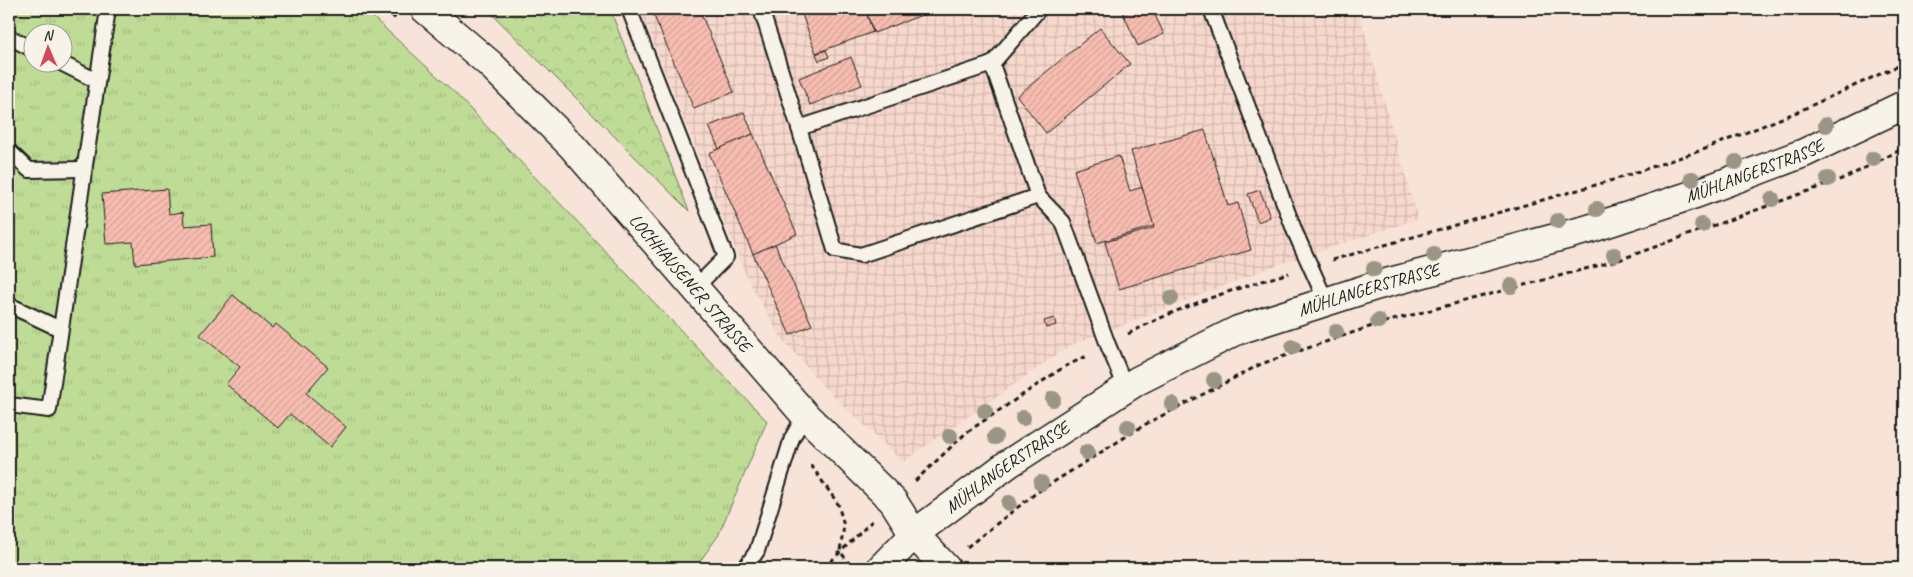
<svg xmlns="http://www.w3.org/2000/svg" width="1913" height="577" font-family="Caveat,sans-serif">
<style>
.industrial{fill:url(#industrial-grid)}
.forest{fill:url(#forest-crowns);stroke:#6d7c58}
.park{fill:url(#park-tufts);stroke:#6d7c58;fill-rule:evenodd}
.building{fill:url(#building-hatch);stroke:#1c1c1c}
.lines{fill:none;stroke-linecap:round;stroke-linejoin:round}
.service-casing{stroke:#1c1c1c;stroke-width:18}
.tertiary-casing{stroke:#1c1c1c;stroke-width:31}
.secondary-casing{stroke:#1c1c1c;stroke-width:31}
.path{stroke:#1c1c1c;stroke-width:3;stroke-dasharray:5 4;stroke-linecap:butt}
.service{stroke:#f7f3e8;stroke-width:14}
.tertiary{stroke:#f7f3e8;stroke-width:28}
.secondary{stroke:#f7f3e8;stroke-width:28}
.tree{fill:#9a9584}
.labels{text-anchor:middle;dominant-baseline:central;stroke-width:4.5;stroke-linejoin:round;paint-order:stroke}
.street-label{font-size:18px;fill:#1c1c1c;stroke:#f7f3e8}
</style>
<defs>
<pattern id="industrial-grid" width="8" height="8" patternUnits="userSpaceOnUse" patternTransform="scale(1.25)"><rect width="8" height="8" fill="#f7d8cc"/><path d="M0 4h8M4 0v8" fill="none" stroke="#d3b9af"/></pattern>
<pattern id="forest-crowns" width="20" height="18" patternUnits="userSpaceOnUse" patternTransform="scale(1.25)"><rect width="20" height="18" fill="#bedc95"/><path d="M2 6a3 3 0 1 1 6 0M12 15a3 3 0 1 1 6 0" fill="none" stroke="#a3bc80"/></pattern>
<pattern id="park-tufts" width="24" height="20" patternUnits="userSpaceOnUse" patternTransform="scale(1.25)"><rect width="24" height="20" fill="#bedc95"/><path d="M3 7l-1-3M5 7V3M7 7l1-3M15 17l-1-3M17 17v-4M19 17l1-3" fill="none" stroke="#a3bc80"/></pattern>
<pattern id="building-hatch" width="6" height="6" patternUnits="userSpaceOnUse" patternTransform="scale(1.25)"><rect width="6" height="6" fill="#f8bdb1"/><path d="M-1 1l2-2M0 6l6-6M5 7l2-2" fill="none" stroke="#d4a298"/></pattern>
</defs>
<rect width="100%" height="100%" fill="#f7e3d8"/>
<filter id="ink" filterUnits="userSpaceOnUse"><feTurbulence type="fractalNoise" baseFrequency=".02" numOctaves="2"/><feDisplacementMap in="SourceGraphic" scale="10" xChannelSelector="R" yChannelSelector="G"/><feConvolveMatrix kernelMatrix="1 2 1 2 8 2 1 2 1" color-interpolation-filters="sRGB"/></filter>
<g filter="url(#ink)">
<!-- industrial -->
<polygon class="industrial" points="640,9 1358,9 1418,219 1280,264 1069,346 903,462 824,387 780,336 747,278"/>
<!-- forest -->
<polygon class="forest" points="487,9 610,9 689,211"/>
<!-- park -->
<path class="park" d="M 9,9 L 364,9 L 453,91 L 767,421 L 718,536 L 695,568 L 9,568 ZM 32,32 L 62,32 L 62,62 L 32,62 Z"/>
<!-- building -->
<g class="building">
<polygon points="651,9 699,9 734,92 694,109"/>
<polygon points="800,9 865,9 873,32 816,53"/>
<polygon points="865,9 938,9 874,33"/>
<polygon points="1121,9 1152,9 1164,34 1138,46"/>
<polygon points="1154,9 1175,9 1157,16"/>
<polygon points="1100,28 1130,64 1046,133 1017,96"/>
<polygon points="826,50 829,57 819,61 816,54"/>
<polygon points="851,57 862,85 810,105 799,78"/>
<polygon points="744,112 753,134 719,149 709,126"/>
<polygon points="1205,130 1228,206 1238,203 1251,250 1119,289 1105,242 1154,228 1131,151"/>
<polygon points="753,134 797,234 753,254 709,153"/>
<polygon points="1119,156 1130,191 1142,187 1154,226 1097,243 1074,170"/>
<polygon points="167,189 169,214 183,212 184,226 211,224 213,257 135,264 133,242 106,244 102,194"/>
<polygon points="1260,190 1270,217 1258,222 1248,194"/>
<polygon points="775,244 812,325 790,335 753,254"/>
<polygon points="233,295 272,328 276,324 328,367 306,393 346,427 330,447 290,414 278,428 226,384 240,367 200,335"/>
<polygon points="1054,318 1056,325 1046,328 1044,321"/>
</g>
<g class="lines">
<defs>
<g id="service">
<polyline points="629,9 726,257 696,287"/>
<polyline points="761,9 799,128"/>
<polyline points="1211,9 1295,232 1326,301"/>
<polyline points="9,37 32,49"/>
<polyline points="59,62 97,81"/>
<polyline points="992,64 1039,9"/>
<polyline points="9,151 29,170 84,169"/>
<polyline points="1038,196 992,64 799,128 835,250 861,255 1038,196 1063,222 1108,345 1126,388"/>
<polyline points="9,305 60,329"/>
<polyline points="9,405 49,410 108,9"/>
<polyline points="745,568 757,551 792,438 805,415"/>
</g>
<g id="tertiary">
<path id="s1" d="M 425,9 L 490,64 L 572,146 L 805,415 L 893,501 L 914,534 L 946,568"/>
</g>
<g id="secondary">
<path id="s2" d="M 881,568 L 914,534 L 1008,464 L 1137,381 L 1238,330 L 1375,286 L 1589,229 L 1698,193 L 1804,153 L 1904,105"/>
</g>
</defs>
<!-- service casing -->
<use href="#service" class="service-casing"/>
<!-- tertiary casing -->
<use href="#tertiary" class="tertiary-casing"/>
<!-- secondary casing -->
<use href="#secondary" class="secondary-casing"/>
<!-- path -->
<g class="path">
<polyline points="385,9 397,20"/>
<polyline points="1332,260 1613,180 1705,149 1797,112 1904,63"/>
<path d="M 1128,334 C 1178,307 1234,289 1289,273"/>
<polyline points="811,465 838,504 844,526 840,551 851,566"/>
<polyline points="915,481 967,432 1064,367 1089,355"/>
<polyline points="967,547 1036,493 1146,424 1261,364 1378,324 1619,260 1847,177 1904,148"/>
<polyline points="824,568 872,521"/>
</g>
<!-- service -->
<use href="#service" class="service"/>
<!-- tertiary -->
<use href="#tertiary" class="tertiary"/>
<!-- secondary -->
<use href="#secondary" class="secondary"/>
</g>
<!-- trees -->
<g class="tree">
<circle cx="1826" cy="125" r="8"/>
<circle cx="1873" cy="159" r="8"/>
<circle cx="1736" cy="162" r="8"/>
<circle cx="1692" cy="179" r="8"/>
<circle cx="1828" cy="179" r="8"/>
<circle cx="1772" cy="199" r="8"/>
<circle cx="1597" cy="209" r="8"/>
<circle cx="1558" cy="221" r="8"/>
<circle cx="1702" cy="225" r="8"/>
<circle cx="1434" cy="255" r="8"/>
<circle cx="1614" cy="255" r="8"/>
<circle cx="1374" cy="269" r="8"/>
<circle cx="1511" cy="286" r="8"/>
<circle cx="1171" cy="298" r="8"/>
<circle cx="1378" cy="321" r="8"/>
<circle cx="1336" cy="332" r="8"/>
<circle cx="1293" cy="347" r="8"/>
<circle cx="1214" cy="380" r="8"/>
<circle cx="1053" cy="399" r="8"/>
<circle cx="1172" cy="404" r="8"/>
<circle cx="985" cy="411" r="8"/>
<circle cx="1023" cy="418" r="8"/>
<circle cx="1128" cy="427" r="8"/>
<circle cx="950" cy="436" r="8"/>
<circle cx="995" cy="437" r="8"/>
<circle cx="1087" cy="452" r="8"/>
<circle cx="1041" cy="483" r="8"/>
<circle cx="1009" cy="503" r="8"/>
</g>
</g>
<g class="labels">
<!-- street labels -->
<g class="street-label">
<text stroke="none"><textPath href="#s2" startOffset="972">MÜHLANGERSTRASSE</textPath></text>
<text stroke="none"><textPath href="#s1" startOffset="382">LOCHHAUSENER STRASSE</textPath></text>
<text stroke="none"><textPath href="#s2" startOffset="568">MÜHLANGERSTRASSE</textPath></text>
<text stroke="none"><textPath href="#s2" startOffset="162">MÜHLANGERSTRASSE</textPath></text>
</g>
</g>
<!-- margin -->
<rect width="1913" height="577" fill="none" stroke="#f7f3e8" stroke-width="30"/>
<rect x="15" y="15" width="1883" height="547" fill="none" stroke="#1c1c1c" stroke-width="2" filter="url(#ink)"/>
<!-- north arrow -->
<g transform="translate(48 48) rotate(358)"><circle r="24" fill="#f7f3e8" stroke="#9f9d96"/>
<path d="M0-4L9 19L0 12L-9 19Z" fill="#d1495b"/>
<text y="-8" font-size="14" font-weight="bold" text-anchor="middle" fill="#1c1c1c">N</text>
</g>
</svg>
